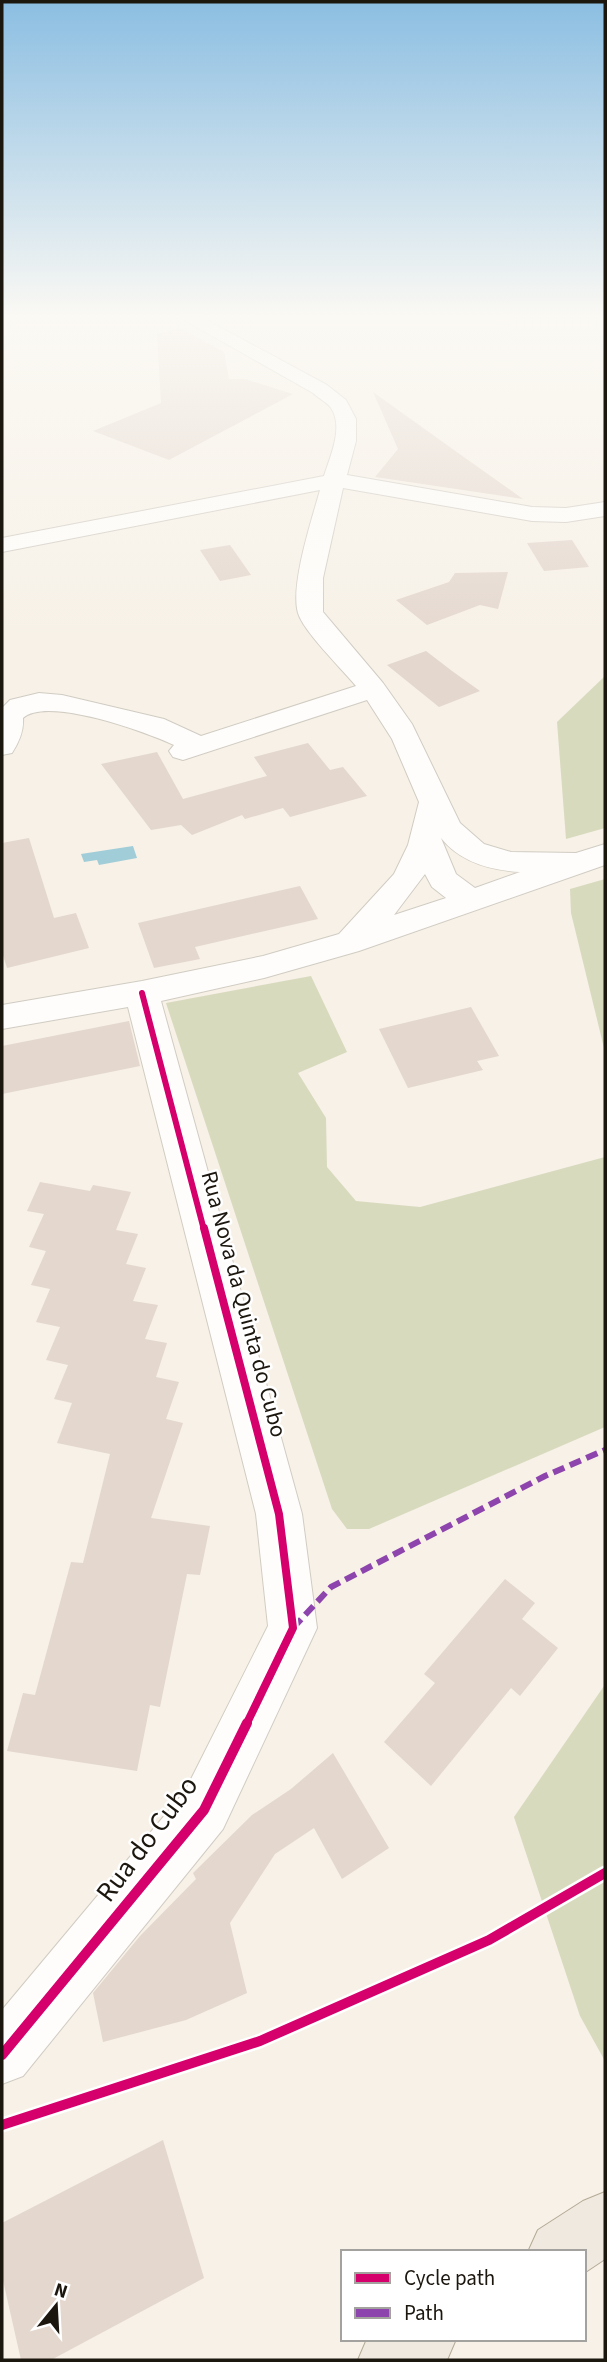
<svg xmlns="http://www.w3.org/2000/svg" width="607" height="2362" font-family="'Source Sans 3',sans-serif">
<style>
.green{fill:#d8dabe}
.water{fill:#a1cdd8}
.building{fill:#e4d7ce}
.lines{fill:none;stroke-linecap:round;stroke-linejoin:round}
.minor-casing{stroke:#d1ccc3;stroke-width:2}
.major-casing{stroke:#b5aa96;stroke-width:2}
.minor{fill:#fefdfb;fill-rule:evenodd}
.major{fill:#efe9df;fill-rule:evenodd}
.quiet{stroke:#8e44ad;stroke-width:6;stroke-dasharray:12 6;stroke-linecap:butt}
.cycleway-far2-casing{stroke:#fff;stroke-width:10}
.cycleway-far1-casing{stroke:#fff;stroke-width:12}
.cycleway-casing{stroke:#fff;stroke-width:15}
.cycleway-far2{stroke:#d6006c;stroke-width:6}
.cycleway-far1{stroke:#d6006c;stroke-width:8}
.cycleway{stroke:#d6006c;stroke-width:10}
.labels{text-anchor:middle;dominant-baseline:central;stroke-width:5;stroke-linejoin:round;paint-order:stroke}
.street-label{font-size:23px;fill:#1b160e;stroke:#fff}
.near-street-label{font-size:28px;fill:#1b160e;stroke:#fff}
</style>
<rect width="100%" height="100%" fill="#f7f1e7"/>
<!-- green -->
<g class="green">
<polygon points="605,676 605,828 566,839 557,722"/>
<polygon points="605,879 605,1067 604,1048 571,913 570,889"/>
<polygon points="311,976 347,1052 298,1073 326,1118 327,1167 356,1201 420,1207 605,1157 605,1427 369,1529 347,1529 332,1509 166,1003"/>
<polygon points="604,1686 605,1686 605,2061 580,2016 514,1817"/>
</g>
<!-- water -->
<polygon class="water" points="133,846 137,858 99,865 97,860 84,862 81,854"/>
<!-- building -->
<g class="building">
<polygon points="180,328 224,352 229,379 245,379 293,394 169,460 93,431 161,403 157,334"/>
<polygon points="373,392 447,445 523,499 375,477 398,449"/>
<polygon points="572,540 589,567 544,571 527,543"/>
<polygon points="230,545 251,575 220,581 200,550"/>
<polygon points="508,572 498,609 480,605 427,625 396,600 449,582 455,573"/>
<polygon points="426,651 452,671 480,691 439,707 387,665"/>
<polygon points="308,743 330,770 343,767 367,796 290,817 283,808 245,819 242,815 192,835 181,825 151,830 101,764 157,752 183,799 267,776 254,757"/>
<polygon points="29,838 54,918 76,913 89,948 7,968 2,952 2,843"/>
<polygon points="300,886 318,919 195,947 200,959 154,968 138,923"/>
<polygon points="471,1007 499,1056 477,1061 483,1070 408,1088 379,1029"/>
<polygon points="129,1021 140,1066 2,1094 2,1046"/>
<polygon points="40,1182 90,1191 93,1185 131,1192 116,1230 138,1234 126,1264 146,1268 133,1301 158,1305 145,1339 167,1343 156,1377 179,1382 166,1419 183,1423 151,1518 210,1526 200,1575 187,1574 160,1707 150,1705 137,1771 7,1751 23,1693 35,1695 71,1562 83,1563 110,1454 57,1443 72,1403 54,1399 68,1365 46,1360 60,1327 36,1322 50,1289 31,1285 46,1251 29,1247 44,1214 27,1211"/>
<polygon points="505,1579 535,1603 522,1619 558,1648 520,1696 511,1688 431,1786 384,1742 435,1683 424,1674"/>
<polygon points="333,1753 389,1848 342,1879 314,1828 275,1854 230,1923 247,1993 186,2020 103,2042 93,1993 140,1936 196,1879 193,1873 252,1815 291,1789"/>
<polygon points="163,2140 204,2278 51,2360 21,2360 2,2276 2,2223"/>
</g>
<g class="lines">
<defs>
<path id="minor" d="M 179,317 L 201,317 L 327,385 L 346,400 L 356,419 L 356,441 L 347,475 L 532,507 L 566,508 L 605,502 L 605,516 L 566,522 L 532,521 L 343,488 L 323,578 L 323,612 L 383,683 L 412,724 L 460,823 L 484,844 L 511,852 L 576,853 L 605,844 L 605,865 L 359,951 L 264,978 L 161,1001 L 302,1514 L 317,1628 L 223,1829 L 23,2076 L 2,2084 L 2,2010 L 185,1791 L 268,1626 L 256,1514 L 128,1007 L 2,1029 L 2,1005 L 142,981 L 263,956 L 339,934 L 394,874 L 408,845 L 419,802 L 392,739 L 367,700 L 183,760 L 173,757 L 169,751 L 174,745 C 146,732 47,696 23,718 C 24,731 19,742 12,753 L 2,755 L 2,708 L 10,700 L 39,693 L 62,695 L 164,719 L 201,736 L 356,686 C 342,669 303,631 298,613 C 290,585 312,519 320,490 L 2,552 L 2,538 L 324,476 C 330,457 344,427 331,408 C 327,402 318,398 313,393 ZM 441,838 C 460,862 489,870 520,872 L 475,888 L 456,874 ZM 425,874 L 432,887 L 446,898 L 394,915 Z"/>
<g id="major">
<polygon points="605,2192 605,2259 584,2273 584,2252 528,2252 538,2230 583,2201"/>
<polygon points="367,2339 456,2339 447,2360 358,2360"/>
</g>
</defs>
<!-- minor casing -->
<use href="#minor" class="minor-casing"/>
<!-- major casing -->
<use href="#major" class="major-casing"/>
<!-- minor -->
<use href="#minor" class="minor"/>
<!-- major -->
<use href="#major" class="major"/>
<!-- quiet -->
<polyline class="quiet" points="293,1628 331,1587 545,1476 605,1450"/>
<defs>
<polyline id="cycleway-far2" points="142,993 204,1230"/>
<polyline id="cycleway-far1" points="204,1228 279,1514 293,1628 246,1725"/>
<g id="cycleway">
<polyline points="2,2055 204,1810 247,1723"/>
<polyline points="2,2125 260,2041 489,1940 605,1873"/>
</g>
</defs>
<!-- cycleway-far2 casing -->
<use href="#cycleway-far2" class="cycleway-far2-casing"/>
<!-- cycleway-far1 casing -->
<use href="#cycleway-far1" class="cycleway-far1-casing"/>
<!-- cycleway casing -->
<use href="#cycleway" class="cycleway-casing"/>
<!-- cycleway-far2 -->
<use href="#cycleway-far2" class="cycleway-far2"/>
<!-- cycleway-far1 -->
<use href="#cycleway-far1" class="cycleway-far1"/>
<!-- cycleway -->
<use href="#cycleway" class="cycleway"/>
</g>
<!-- sky -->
<linearGradient id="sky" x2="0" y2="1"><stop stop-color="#8bbee2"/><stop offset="0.49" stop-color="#fbf9f4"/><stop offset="1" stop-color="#fbf9f4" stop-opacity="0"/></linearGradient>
<rect width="607" height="647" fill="url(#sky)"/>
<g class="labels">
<!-- street labels -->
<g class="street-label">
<text transform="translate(244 1304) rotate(75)">Rua Nova da Quinta do Cubo</text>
</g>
<!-- near-street labels -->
<g class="near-street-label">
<text transform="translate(147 1839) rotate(-53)">Rua do Cubo</text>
</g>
</g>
<!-- border -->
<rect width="607" height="2362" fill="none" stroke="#1b160e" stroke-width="7"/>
<!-- legend -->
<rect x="341" y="2250" width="245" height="91" fill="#ffffff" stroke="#a4a29f" stroke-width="2"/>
<rect x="355" y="2273" width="35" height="10" fill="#d6006c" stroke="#a4a29f" stroke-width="2"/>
<text x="404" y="2285" font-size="21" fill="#1b160e">Cycle path</text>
<rect x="355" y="2308" width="35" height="10" fill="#8e44ad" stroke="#a4a29f" stroke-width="2"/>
<text x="404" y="2320" font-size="21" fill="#1b160e">Path</text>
<!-- north arrow -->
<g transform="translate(56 2306) rotate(18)" stroke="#ffffff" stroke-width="5" paint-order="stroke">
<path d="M0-5L12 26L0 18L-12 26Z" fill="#1b160e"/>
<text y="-10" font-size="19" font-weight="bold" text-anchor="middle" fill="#1b160e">N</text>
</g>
</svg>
